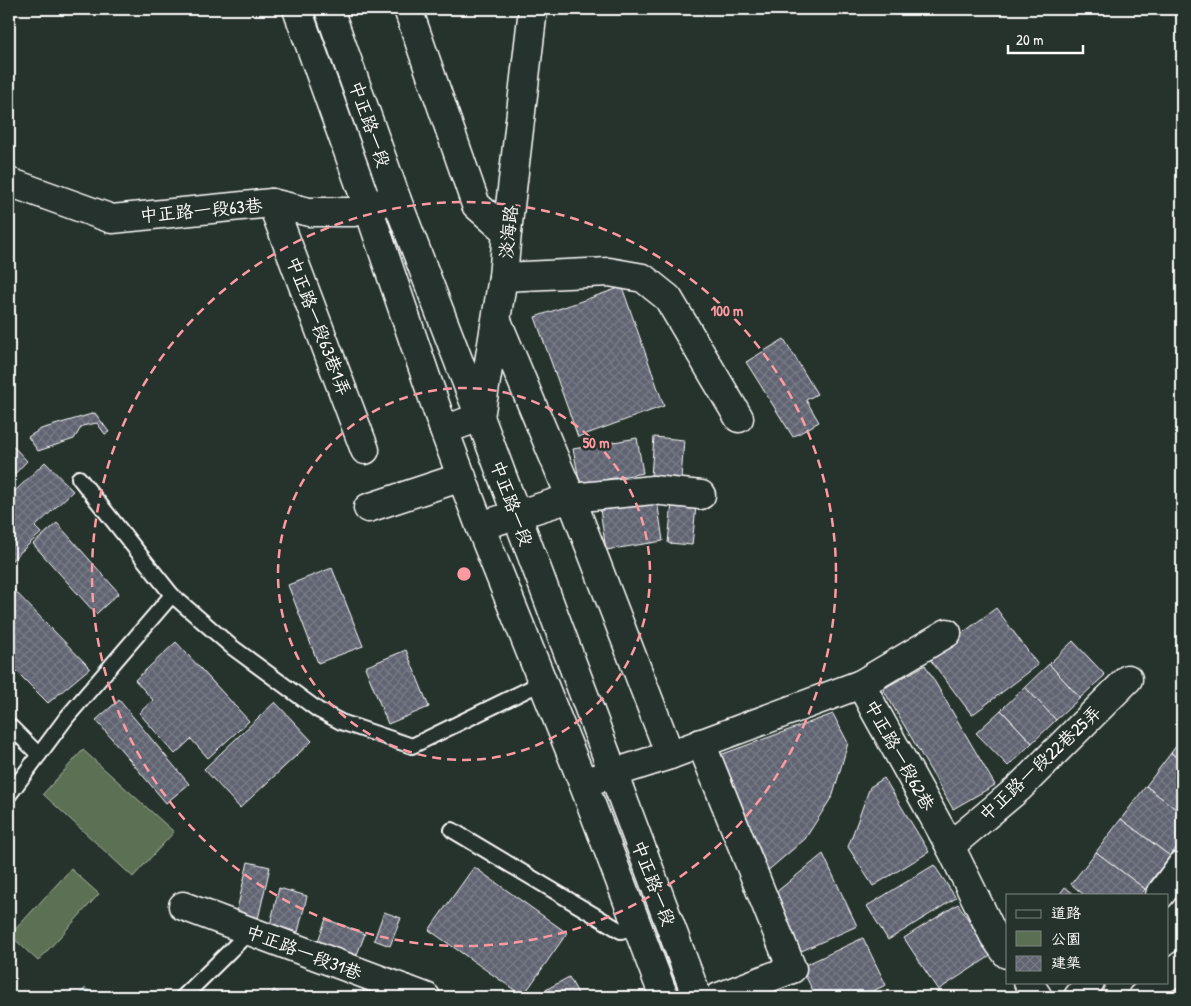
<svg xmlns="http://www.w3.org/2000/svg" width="1191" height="1006" font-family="'Patrick Hand','LXGW WenKai TC',sans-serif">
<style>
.green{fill:#5b6f52;stroke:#adb7a8}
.water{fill:url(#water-rules);stroke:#91a6a7}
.building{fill:url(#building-cross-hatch);stroke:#fff}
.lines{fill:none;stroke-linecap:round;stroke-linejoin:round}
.service-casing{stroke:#fff;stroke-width:18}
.minor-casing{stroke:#fff;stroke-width:31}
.primary-casing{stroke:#fff;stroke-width:31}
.service{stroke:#26332d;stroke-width:14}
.minor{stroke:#26332d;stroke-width:28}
.primary{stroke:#26332d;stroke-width:28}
.ring{fill:none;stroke:#ff9aa2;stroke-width:2.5;stroke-dasharray:9 6}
.labels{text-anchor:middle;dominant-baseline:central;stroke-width:5;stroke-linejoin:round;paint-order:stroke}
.street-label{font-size:18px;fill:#fff;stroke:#26332d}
.centre{fill:#ff9aa2;stroke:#26332d;stroke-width:2.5}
.ring-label{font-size:15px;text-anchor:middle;font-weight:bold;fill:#ff9aa2;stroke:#26332d;stroke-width:5;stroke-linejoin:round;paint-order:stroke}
</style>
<defs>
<pattern id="water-rules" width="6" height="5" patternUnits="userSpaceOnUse" patternTransform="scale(1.25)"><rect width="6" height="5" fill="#476b6c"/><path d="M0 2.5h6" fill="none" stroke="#638182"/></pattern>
<pattern id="building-cross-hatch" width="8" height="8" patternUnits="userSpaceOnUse" patternTransform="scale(1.25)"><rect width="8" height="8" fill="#606471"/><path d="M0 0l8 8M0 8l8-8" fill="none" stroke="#787b86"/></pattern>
</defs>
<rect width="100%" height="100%" fill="#26332d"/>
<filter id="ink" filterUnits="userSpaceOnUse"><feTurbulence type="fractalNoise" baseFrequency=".02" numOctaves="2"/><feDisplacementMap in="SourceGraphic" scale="10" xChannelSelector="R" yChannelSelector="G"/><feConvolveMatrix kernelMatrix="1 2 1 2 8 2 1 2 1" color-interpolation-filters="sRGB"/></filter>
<g filter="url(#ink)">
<!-- green -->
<g class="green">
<polygon points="83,750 174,832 133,877 43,794"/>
<polygon points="71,869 99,894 38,961 10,935"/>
</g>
<!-- water -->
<polygon class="water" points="85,988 97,997 77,997"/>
<!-- building -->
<g class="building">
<polygon points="622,287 664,406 578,437 535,317"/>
<polygon points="784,339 817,394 806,400 819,422 793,437 746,362"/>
<polygon points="95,413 109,432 105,434 97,423 82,426 74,439 38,451 28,437 41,429"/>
<polygon points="654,437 684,440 681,478 651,476"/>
<polygon points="637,438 643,473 580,484 573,449"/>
<polygon points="12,445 27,461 9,480 9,449"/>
<polygon points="45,462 73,491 35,527 41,533 11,561 9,559 9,497"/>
<polygon points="657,500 663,541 606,550 600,509"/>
<polygon points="672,503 696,506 692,545 668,543"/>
<polygon points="57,523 119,593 96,614 33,544"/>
<polygon points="332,568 363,646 318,663 288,585"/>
<polygon points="9,585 90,668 48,703 9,664"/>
<polygon points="996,608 1038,665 972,715 929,658"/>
<polygon points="1073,641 1105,675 1080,698 1049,664"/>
<polygon points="176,642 249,721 208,758 191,739 175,754 139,713 153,700 135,680"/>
<polygon points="406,650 429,707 388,724 365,667"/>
<polygon points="1049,664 1080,698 1056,720 1025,687"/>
<polygon points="925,665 995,785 953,809 883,689"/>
<polygon points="1025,687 1056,720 1032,743 1001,710"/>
<polygon points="119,700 189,784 166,803 96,720"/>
<polygon points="275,702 312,741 240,808 204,769"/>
<polygon points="1001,710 1032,743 1008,766 976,733"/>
<polygon points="833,714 848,743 833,795 805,839 765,873 720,755"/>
<polygon points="1182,738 1182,762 1171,753"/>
<polygon points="1171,753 1182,762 1182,814 1146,786"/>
<polygon points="884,778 929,852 873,886 848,847 870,787"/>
<polygon points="1146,786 1182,814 1182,840 1170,856 1121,819"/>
<polygon points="1121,819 1170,856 1145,889 1096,852"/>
<polygon points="1096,852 1145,889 1141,895 1084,895 1071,884"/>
<polygon points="823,854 857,926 797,953 775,893"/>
<polygon points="248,862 270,867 258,919 236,914"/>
<polygon points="934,865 956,898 888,940 867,906"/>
<polygon points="474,867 567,933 523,996 429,930"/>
<polygon points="1065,887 1075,895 1059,895"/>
<polygon points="279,888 307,896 298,932 270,925"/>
<polygon points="958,904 992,955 938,990 904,938"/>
<polygon points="384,912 401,918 390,946 374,940"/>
<polygon points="326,919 365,934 356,957 318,941"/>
<polygon points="863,938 886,985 859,997 816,997 801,967"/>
<polygon points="1182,971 1182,997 1171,997 1162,986"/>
<polygon points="569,977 580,997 533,997"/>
<polygon points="365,986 393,997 361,997"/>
<polygon points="274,990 285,997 269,997"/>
</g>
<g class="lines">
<defs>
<g id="service">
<polyline points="79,478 172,595"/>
<polyline points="9,725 39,755"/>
<polyline points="9,795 67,717 172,595 232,647 318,710 341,722 412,746 543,682"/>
<polyline points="452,830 621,931 637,926"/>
<polyline points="183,997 242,939 248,931"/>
</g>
<g id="minor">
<polyline points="408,9 476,205 507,232"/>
<polyline points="9,182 112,219 272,203 309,212 354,212 396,198"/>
<polyline points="272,203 365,450"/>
<polyline points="503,277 609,272 643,278 668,298 739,418"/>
<polyline points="497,321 571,498 670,755"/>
<polyline points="444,430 480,417 503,277 507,232 533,9"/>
<polyline points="368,508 462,477"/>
<polyline points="480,526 571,498 653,490 701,495"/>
<polyline points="861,684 947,633"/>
<polyline points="701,743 792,969 719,997"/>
<polyline points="583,783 670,755 861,684 874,709 950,846 994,936 1007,954"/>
<polyline points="950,846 1019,788 1128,679"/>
<polyline points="1160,895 1182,865"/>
<polyline points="183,906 426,997"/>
<polyline points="1167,977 1182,965"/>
<polyline points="1028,982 1038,997"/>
<polyline points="1078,997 1090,982"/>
<polyline points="1142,997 1161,982"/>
</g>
<g id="primary">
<polyline points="297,9 368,207 444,430 480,526 583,783 664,997"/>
<polyline points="329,9 396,198 480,417 697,997"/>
</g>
</defs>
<!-- service casing -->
<use href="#service" class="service-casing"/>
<!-- minor casing -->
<use href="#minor" class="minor-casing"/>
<!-- primary casing -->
<use href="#primary" class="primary-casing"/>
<!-- service -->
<use href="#service" class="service"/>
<!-- minor -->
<use href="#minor" class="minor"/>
<!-- primary -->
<use href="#primary" class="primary"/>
</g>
</g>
<!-- distance rings -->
<g class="ring">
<circle cx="464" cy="574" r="186"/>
<circle cx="464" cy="574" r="372"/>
</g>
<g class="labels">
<!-- street labels -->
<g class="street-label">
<text transform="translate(370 124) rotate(71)">中正路一段</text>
<text transform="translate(201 210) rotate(-5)">中正路一段63巷</text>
<text transform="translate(508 232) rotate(-84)">淡海路</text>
<text transform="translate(319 326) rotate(69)">中正路一段63巷1弄</text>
<text transform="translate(512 503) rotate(70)">中正路一段</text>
<text transform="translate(900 755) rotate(61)">中正路一段62巷</text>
<text transform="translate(1040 763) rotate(-43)">中正路一段22巷25弄</text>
<text transform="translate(654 883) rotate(69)">中正路一段</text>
<text transform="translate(304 952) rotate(21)">中正路一段31巷</text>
</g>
</g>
<circle cx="464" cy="574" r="8" class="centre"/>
<g class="ring-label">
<text x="727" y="316">100 m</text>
<text x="596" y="448">50 m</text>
</g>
<!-- margin -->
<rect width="1191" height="1006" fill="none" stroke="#26332d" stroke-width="30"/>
<rect x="15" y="15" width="1161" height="976" fill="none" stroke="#fff" stroke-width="2" filter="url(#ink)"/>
<!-- legend -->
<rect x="1006" y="894" width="162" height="90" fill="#26332d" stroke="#7d8581"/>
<rect x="1016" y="910" width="25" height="8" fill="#26332d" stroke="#7d8581"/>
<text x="1051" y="918" font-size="15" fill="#ffffff">道路</text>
<rect x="1016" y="931" width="25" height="15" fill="#5b6f52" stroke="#7d8581"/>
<text x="1051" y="944" font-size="15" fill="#ffffff">公園</text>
<rect x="1016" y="956" width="25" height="15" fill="url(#building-cross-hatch)" stroke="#7d8581"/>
<text x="1051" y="968" font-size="15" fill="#ffffff">建築</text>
<!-- scale -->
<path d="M1008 45v8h75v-8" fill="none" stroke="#ffffff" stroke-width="2.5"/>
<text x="1016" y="45" font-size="15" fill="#ffffff" stroke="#26332d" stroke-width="4" paint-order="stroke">20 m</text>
</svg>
